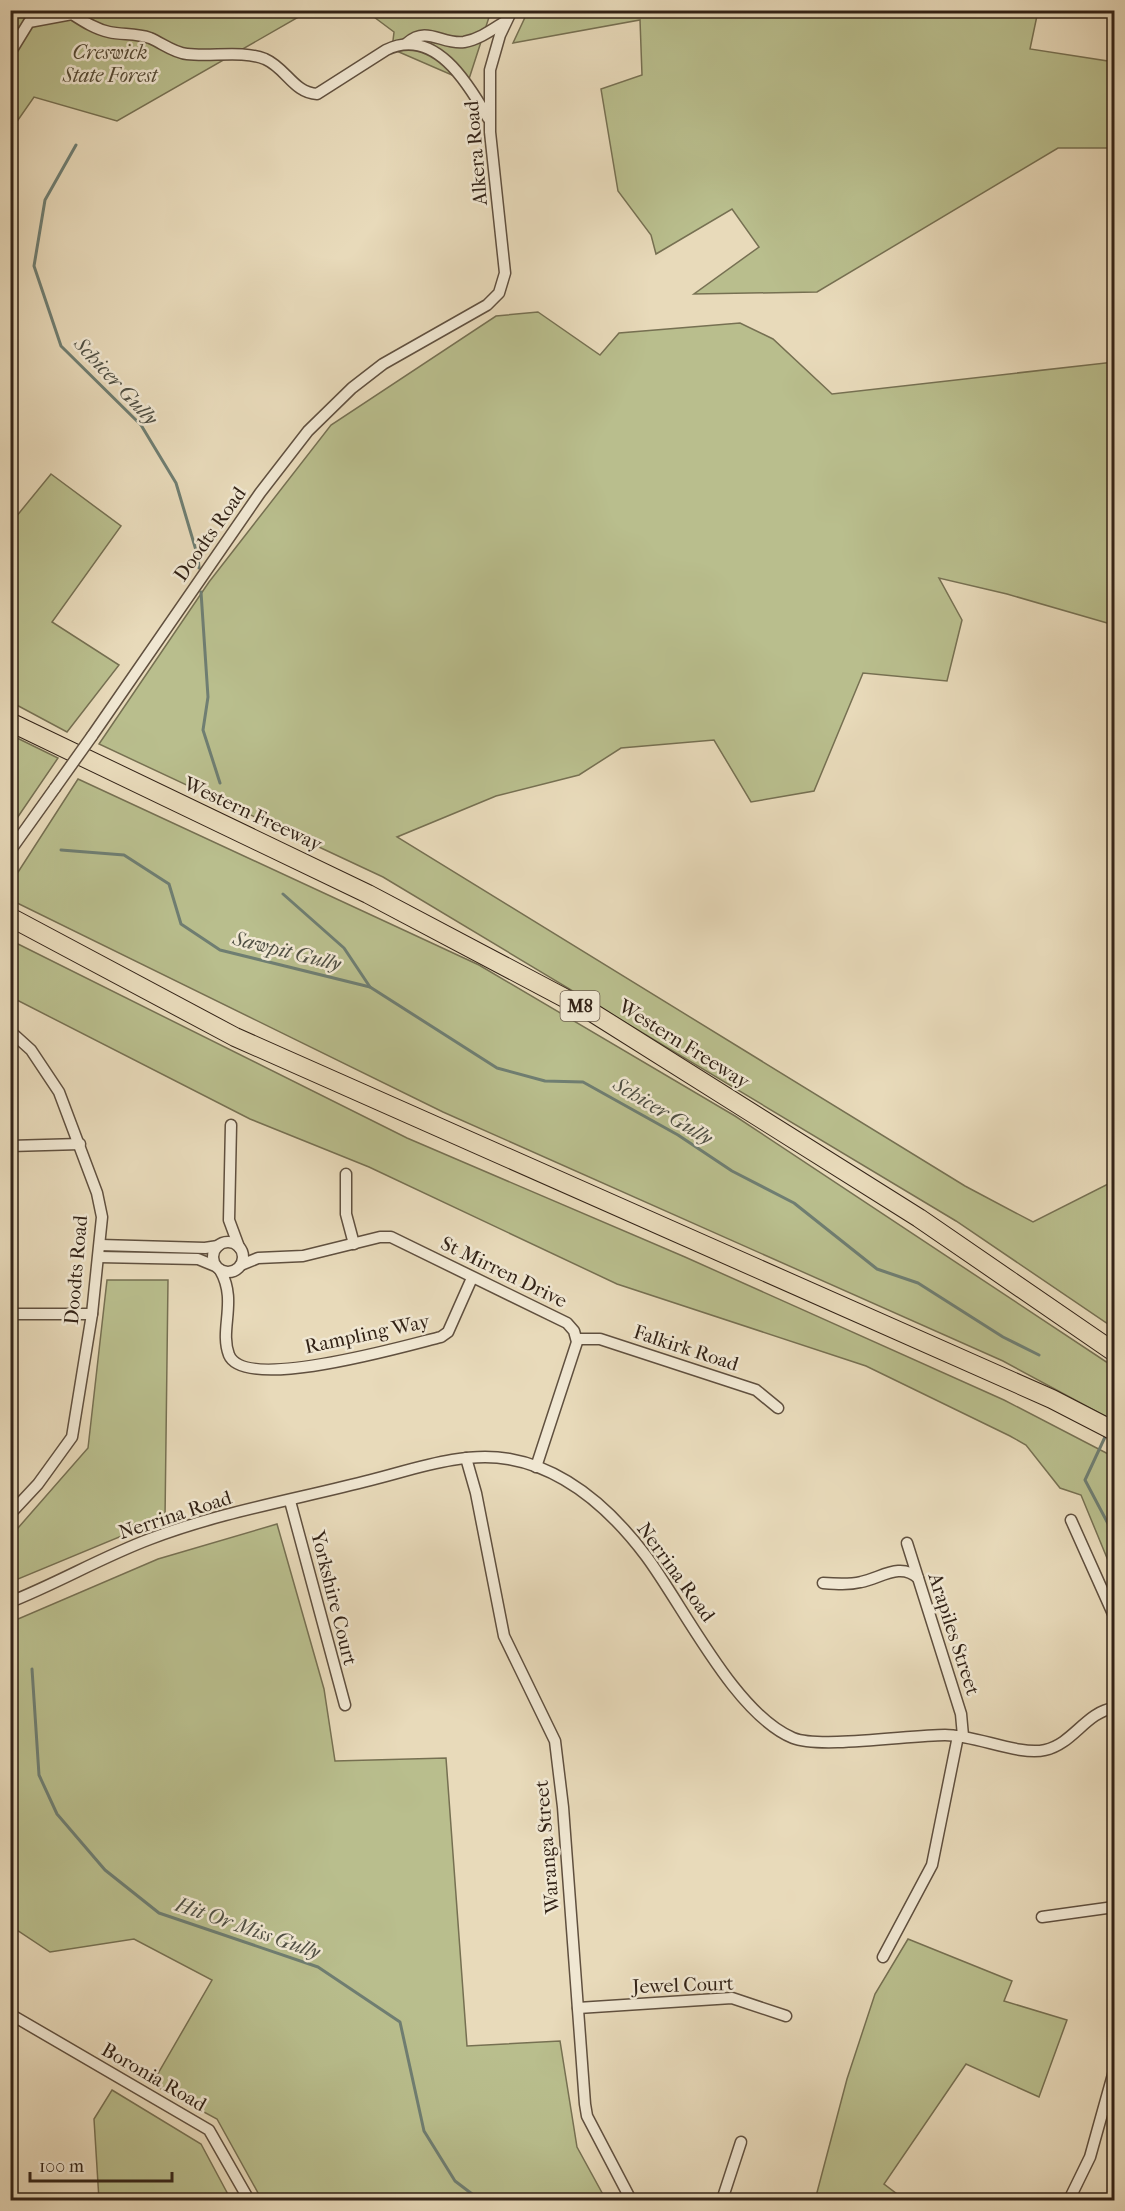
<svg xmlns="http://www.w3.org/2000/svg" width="1125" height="2211" font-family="'IM FELL French Canon',serif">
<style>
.green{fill:#b9be8d;stroke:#767052;stroke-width:1.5}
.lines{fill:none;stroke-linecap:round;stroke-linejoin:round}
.stream{stroke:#6f7e72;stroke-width:3}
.street-casing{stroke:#60503f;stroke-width:13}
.highway-casing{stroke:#322216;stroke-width:20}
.street{stroke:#f0e7d2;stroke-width:10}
.highway{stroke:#e8daba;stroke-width:18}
.street-bridge-casing{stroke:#60503f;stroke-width:13;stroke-linecap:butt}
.street-bridge{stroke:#f0e7d2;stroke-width:10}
.labels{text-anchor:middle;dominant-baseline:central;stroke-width:5;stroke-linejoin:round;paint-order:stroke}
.shield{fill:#f0e7d2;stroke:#6b5d4e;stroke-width:1.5}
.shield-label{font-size:18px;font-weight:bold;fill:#322216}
.park-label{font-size:20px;font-style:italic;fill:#544934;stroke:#f0e7d2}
.street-label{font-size:20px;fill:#322216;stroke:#f0e7d2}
.water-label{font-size:21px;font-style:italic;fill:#505044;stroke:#f0e7d2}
</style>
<rect width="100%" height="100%" fill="#e8daba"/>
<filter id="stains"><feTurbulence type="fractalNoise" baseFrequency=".00333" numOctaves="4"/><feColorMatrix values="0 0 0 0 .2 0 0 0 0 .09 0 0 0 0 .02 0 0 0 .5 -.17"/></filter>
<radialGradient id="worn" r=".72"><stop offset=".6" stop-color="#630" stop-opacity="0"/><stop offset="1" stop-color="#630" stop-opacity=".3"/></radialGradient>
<!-- green -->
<g class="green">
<polygon points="11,11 309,11 117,121 34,97 11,130"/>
<polygon points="366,11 491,11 468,82 392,49 394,32"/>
<polygon points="528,11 1038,11 1030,49 1114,62 1114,148 1058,148 817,292 694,294 759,247 732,209 656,254 651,235 618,191 601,89 642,75 640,20 513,43"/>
<polygon points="538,312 600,355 619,333 740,323 773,339 832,394 1114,362 1114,625 1007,594 939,578 962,620 947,681 863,673 814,791 751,802 714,740 621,748 579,775 496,796 397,837 965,1186 1033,1222 1114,1181 1114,1328 956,1221 383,877 99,744 209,582 331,425 496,316"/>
<polygon points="51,474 121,526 52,622 119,665 67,732 11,702 11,523"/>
<polygon points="11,735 58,758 11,827"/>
<polygon points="78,779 479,965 735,1116 1114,1367 1114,1421 1003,1361 443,1112 11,900 11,883"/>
<polygon points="10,940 407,1138 685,1257 1004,1400 1114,1457 1114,1575 1081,1495 1060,1488 1026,1445 1010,1436 866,1366 617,1284 369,1167 250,1119 11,997"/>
<polygon points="107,1280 168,1280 165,1518 11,1582 11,1536 88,1448"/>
<polygon points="277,1524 324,1689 335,1761 446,1758 467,2046 560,2041 577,2147 606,2200 262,2200 217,2119 152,2084 212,1980 134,1939 50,1952 11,1926 11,1860 15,1849 10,1846 11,1622 158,1559"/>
<polygon points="908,1939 1012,1981 1004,2001 1067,2020 1039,2097 966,2064 884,2184 901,2197 899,2200 815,2200 847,2079 875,1994"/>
<polygon points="112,2090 201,2144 231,2200 99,2200 94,2119"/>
</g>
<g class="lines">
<!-- stream -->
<g class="stream">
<polyline points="76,145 45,200 34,266 61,346 141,425 176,483 198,557 199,568"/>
<polyline points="201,592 208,697 203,730 220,783"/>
<polyline points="61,850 124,855 169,884 181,924 220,950 370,987"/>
<polyline points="283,894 344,948 370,987 497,1068 545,1081 583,1082 678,1135 732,1171 794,1203 877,1269 918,1283 1003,1337 1039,1355"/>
<polyline points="1114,1419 1114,1417"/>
<polyline points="1105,1437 1085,1480 1114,1535"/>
<polyline points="32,1669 39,1775 57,1814 105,1870 159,1913 318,1967 400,2022 424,2131 455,2181 480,2200"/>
</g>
<defs>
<g id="street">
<path d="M 407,43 C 427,25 442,45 464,42 C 480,39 493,29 506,21"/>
<path d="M 10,53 L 29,22 L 72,14 C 83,21 95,29 109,32 C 122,35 136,33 150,38 C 162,43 174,53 187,54 C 212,57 242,50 265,59 C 286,68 294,93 317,94 L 386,50 C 434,26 468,83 488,118"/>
<polyline points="92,736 260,493 308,431 352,388 383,364 487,305 499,293 505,273 490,132 490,70 500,35 512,10"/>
<polyline points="10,851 55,788"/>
<polyline points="10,1031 31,1050 59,1092 97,1193 102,1217 92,1314 72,1437 38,1484 10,1514"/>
<polyline points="231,1125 229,1220 239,1247"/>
<polyline points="10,1146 80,1144"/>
<polyline points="346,1174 346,1214 354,1244"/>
<circle cx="228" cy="1257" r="15"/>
<polyline points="100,1245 205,1248 218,1246"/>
<polyline points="99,1257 198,1259 215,1266"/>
<polyline points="241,1265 258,1258 303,1256 380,1237 391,1237 567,1323 574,1331 577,1342 536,1467"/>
<path d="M 220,1270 C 238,1301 219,1329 229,1355 C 245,1393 408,1345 441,1337 L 448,1332 L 472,1278"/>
<polyline points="10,1314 92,1314"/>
<polyline points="577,1339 600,1339 756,1390 778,1408"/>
<polyline points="466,1458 476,1493 504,1636 555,1741 563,1807 585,2104 587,2116 631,2200"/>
<polyline points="290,1501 345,1705"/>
<polyline points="1071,1520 1114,1616"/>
<polyline points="907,1543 961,1714 963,1736"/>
<path d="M 823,1583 C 836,1584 849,1585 861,1582 C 881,1578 900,1562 918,1578"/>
<path d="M 10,1602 C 58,1583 102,1557 150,1539 C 220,1512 298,1499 371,1480 C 415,1469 463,1451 509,1459 C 566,1469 612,1511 646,1556 C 684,1607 735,1714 793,1738 C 820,1749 910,1735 945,1735 C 976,1735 1019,1756 1045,1750 C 1073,1744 1086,1712 1114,1708"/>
<polyline points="1042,1917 1114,1907"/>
<polyline points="883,1957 932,1865 958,1736"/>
<polyline points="578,2008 732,1998 786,2016"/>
<polyline points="10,2014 209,2130 249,2200"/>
<polyline points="722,2200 741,2142"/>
<polyline points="1069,2200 1090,2157 1114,2071"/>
</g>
<g id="highway">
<polyline points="10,722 368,894 593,1013 919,1218 1114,1352"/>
<polyline points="10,917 235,1037 1052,1399 1114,1431"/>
</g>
</defs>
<!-- street casing -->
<use href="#street" class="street-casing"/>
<!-- highway casing -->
<use href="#highway" class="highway-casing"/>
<!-- street -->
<use href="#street" class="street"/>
<!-- highway -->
<use href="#highway" class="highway"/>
<defs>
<polyline id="street-bridge" points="55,788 92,736"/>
</defs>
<!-- street-bridge casing -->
<use href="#street-bridge" class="street-bridge-casing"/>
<!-- street-bridge -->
<use href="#street-bridge" class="street-bridge"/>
</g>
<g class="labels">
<!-- shield labels -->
<rect class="shield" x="560.5" y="991" width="39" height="30" rx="4.5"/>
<g class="shield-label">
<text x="580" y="1006">M8</text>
</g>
<!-- park labels -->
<g class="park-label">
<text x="110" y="52">Creswick<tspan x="110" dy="23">State Forest</tspan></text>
</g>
<!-- street labels -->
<g class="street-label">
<text transform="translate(476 153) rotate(-95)">Alkera Road</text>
<text transform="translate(210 534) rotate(-55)">Doodts Road</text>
<text transform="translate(253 814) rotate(25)">Western Freeway</text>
<text transform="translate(684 1044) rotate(32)">Western Freeway</text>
<text transform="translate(76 1270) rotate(-85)">Doodts Road</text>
<text transform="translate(504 1272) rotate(26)">St Mirren Drive</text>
<text transform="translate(367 1334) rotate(-12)">Rampling Way</text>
<text transform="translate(686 1348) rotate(18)">Falkirk Road</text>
<text transform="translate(175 1515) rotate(-18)">Nerrina Road</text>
<text transform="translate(676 1572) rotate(54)">Nerrina Road</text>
<text transform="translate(334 1598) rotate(76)">Yorkshire Court</text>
<text transform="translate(954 1634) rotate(72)">Arapiles Street</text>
<text transform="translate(547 1847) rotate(-95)">Waranga Street</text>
<text transform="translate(683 1985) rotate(-2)">Jewel Court</text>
<text transform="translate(154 2077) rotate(30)">Boronia Road</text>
</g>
<!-- water labels -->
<g class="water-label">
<text transform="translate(116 381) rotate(47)">Schicer Gully</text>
<text transform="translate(287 951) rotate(14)">Sawpit Gully</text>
<text transform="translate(663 1111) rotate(31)">Schicer Gully</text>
<text transform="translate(248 1928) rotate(19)">Hit Or Miss Gully</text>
</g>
</g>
<!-- margin -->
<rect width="1125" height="2211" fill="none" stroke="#e8daba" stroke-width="36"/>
<rect x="12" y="12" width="1101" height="2187" fill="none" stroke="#322216" stroke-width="3"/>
<rect x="18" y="18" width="1089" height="2175" fill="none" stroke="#322216" stroke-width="1.5"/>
<!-- scale -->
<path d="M30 2172v9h142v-9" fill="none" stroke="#322216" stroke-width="3"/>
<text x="39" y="2172" font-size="18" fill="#322216" stroke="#f0e7d2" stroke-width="4.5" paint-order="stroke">100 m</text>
<rect width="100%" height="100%" filter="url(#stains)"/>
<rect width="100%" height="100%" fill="url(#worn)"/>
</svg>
